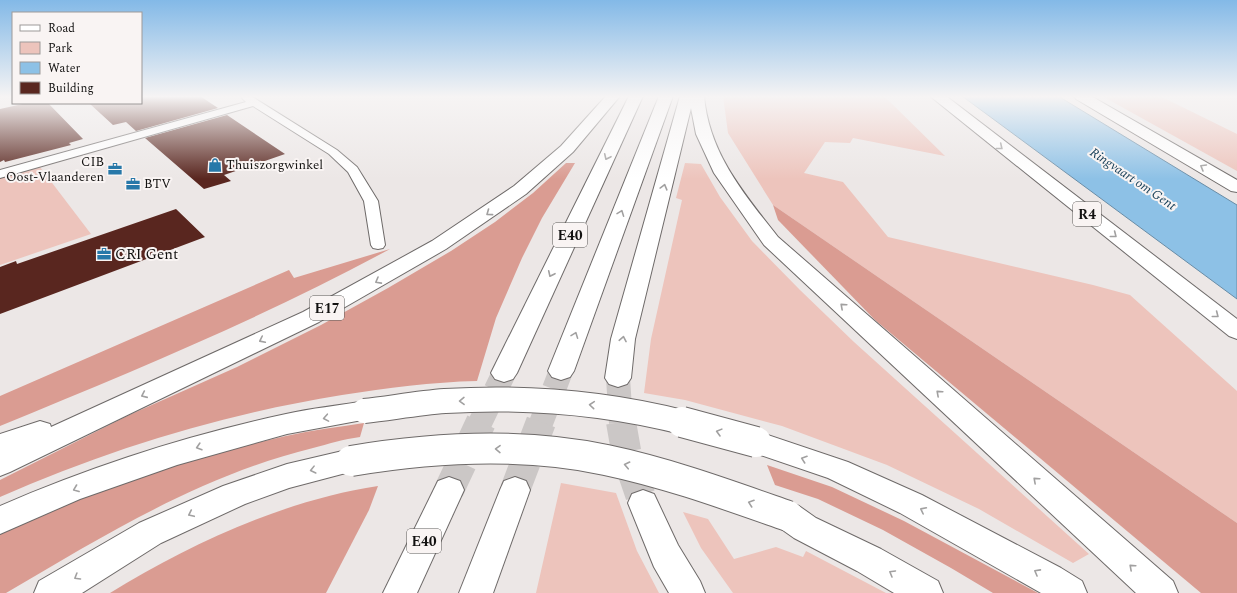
<svg xmlns="http://www.w3.org/2000/svg" width="1237" height="593" font-family="Spectral,serif">
<style>
.green{fill:#edc4bc}
.forest{fill:#da9c92}
.water{fill:#8dc1e6;stroke:#688ca6}
.building{fill:#59261f}
.lines{fill:none;stroke-linecap:round;stroke-linejoin:round}
.highway-tunnel-far1{stroke:#cbc7c6;stroke-width:24;stroke-dasharray:24 12;stroke-linecap:butt}
.highway-tunnel{stroke:#cbc7c6;stroke-width:30;stroke-dasharray:30 16;stroke-linecap:butt}
.street-casing{stroke:#6e6a69;stroke-width:2}
.highway-casing{stroke:#6e6a69;stroke-width:2}
.street{fill:#fff;fill-rule:evenodd}
.highway{fill:#fff;fill-rule:evenodd}
.highway-bridge-far1-casing{stroke:#6e6a69;stroke-width:26;stroke-linecap:butt}
.highway-bridge-casing{stroke:#6e6a69;stroke-width:32;stroke-linecap:butt}
.highway-bridge-far1{stroke:#fff;stroke-width:24}
.highway-bridge{stroke:#fff;stroke-width:30}
.oneway{stroke:#a1a0a0}
.labels{text-anchor:middle;dominant-baseline:central;stroke-width:4;stroke-linejoin:round;paint-order:stroke}
.far-poi-label{font-size:13px;fill:#131211;stroke:#f9f4f3;text-anchor:start}
.far-water-label{font-size:13px;font-style:italic;fill:#133c55;stroke:#f9f4f3}
.shield{fill:#f9f4f3;stroke:#585655;stroke-width:1}
.shield-label{font-size:14px;font-weight:bold;fill:#131211}
.poi-label{font-size:15px;fill:#131211;stroke:#f9f4f3;text-anchor:start}
</style>
<rect width="100%" height="100%" fill="#ece7e6"/>
<!-- green -->
<g class="green">
<polygon points="723,96 884,96 945,156 853,138 850,143 825,142 804,173 843,182 888,237 1093,285 1130,295 1237,391 1237,523 773,205 728,133"/>
<polygon points="1102,96 1160,96 1237,134 1237,171"/>
<polygon points="685,163 701,164 720,197 752,241 800,290 854,342 1089,554 1073,563 979,509 887,465 782,426 685,400 644,393 651,339 682,200 676,198"/>
<polygon points="40,167 91,234 0,265 0,178"/>
<polygon points="561,483 616,493 637,551 659,593 536,593"/>
<polygon points="683,512 708,519 734,559 776,547 803,557 806,551 886,593 733,593 701,548"/>
</g>
<!-- forest -->
<g class="forest">
<path d="M 566,163 L 575,163 L 542,218 L 522,258 L 496,318 L 477,381 C 432,382 387,388 342,395 C 224,414 109,449 0,497 L 0,480 L 127,416 L 237,367 L 321,325 L 388,288 L 451,251 L 495,222 L 533,193 Z"/>
<polygon points="773,205 1237,523 1237,593 1201,593 875,320 778,220"/>
<path d="M 390,249 C 263,318 133,371 0,426 L 0,396 L 289,270 L 294,278 Z"/>
<path d="M 364,423 L 360,437 C 344,439 328,444 313,448 C 200,476 105,535 6,593 L 0,593 L 0,533 C 91,491 188,458 286,436 C 312,430 338,427 364,423 Z"/>
<polygon points="767,465 832,487 904,521 1038,593 993,593 951,568 883,530 818,499 775,485"/>
<path d="M 378,486 L 369,510 L 326,593 L 110,593 C 189,544 285,500 378,486 Z"/>
</g>
<!-- water -->
<polygon class="water" points="962,96 1058,96 1237,205 1237,299"/>
<!-- building -->
<g class="building">
<polygon points="141,96 200,96 218,108 136,131 126,122 113,125 89,103 141,103"/>
<polygon points="27,103 48,103 83,139 69,143 71,145 5,162 4,160 0,162 0,109"/>
<polygon points="227,115 285,154 224,175 231,181 204,189 145,138"/>
<polygon points="176,209 205,237 0,314 0,267 16,261 17,264"/>
</g>
<g class="lines">
<!-- highway-tunnel-far1 -->
<g class="highway-tunnel-far1">
<polyline points="618,378 621,423"/>
<polyline points="480,423 504,373"/>
<polyline points="541,423 561,371"/>
</g>
<!-- highway-tunnel -->
<g class="highway-tunnel">
<polyline points="621,422 627,456 643,503"/>
<polyline points="449,490 481,422"/>
<polyline points="515,490 541,422"/>
</g>
<defs>
<polygon id="street" points="243,96 251,96 337,150 357,167 378,201 385,245 383,248 378,249 373,248 371,245 364,201 348,172 329,154 253,106 0,178 0,170 246,102 242,98"/>
<g id="highway">
<polygon points="606,96 620,96 573,152 526,194 446,249 319,322 10,472 0,476 0,434 40,421 50,424 51,427 303,312 432,241 514,186 561,146"/>
<polygon points="629,96 643,96 517,373 513,379 504,382 495,379 491,373"/>
<polygon points="659,96 673,96 574,371 570,377 561,380 552,377 548,371"/>
<path d="M 680,96 L 704,96 C 709,153 744,194 778,237 L 1173,581 L 1178,593 L 1136,593 L 764,245 L 714,173 L 696,134 L 691,108 L 635,339 L 631,378 L 627,384 L 618,387 L 609,384 L 605,378 L 611,339 Z"/>
<polygon points="930,96 946,96 1237,319 1237,339 1229,336"/>
<polygon points="1074,96 1091,96 1237,180 1237,192 1231,191 1076,99"/>
<path d="M 364,401 L 373,404 L 377,411 L 373,418 L 287,434 L 177,465 L 80,499 L 0,534 L 0,506 C 92,466 188,435 286,414 C 312,408 338,406 364,401 Z"/>
<polygon points="756,431 848,462 922,495 1061,568 1082,581 1087,593 1041,593 900,513 828,478 746,450 742,442 746,434"/>
<polygon points="351,449 361,453 365,461 361,469 289,488 245,504 161,543 82,593 34,593 39,581 139,523 223,486 287,464"/>
<polygon points="449,477 460,481 464,490 417,593 383,593 438,481"/>
<polygon points="515,477 526,481 530,490 493,593 459,593 500,490 504,481"/>
<polygon points="643,490 654,494 678,545 700,581 705,593 669,593 654,567 628,503 632,494"/>
<polygon points="788,502 799,506 816,518 881,549 938,581 943,593 894,593 857,571 794,538 777,526 772,516 777,506"/>
</g>
</defs>
<!-- street casing -->
<use href="#street" class="street-casing"/>
<!-- highway casing -->
<use href="#highway" class="highway-casing"/>
<!-- street -->
<use href="#street" class="street"/>
<!-- highway -->
<use href="#highway" class="highway"/>
<defs>
<path id="highway-bridge-far1" d="M 364,411 C 391,408 418,403 445,401 C 526,396 608,403 686,423"/>
<g id="highway-bridge">
<polyline points="682,422 756,442"/>
<path d="M 351,461 C 435,447 522,442 606,460 C 668,473 728,495 788,516"/>
</g>
</defs>
<!-- highway-bridge-far1 casing -->
<use href="#highway-bridge-far1" class="highway-bridge-far1-casing"/>
<!-- highway-bridge casing -->
<use href="#highway-bridge" class="highway-bridge-casing"/>
<!-- highway-bridge-far1 -->
<use href="#highway-bridge-far1" class="highway-bridge-far1"/>
<!-- highway-bridge -->
<use href="#highway-bridge" class="highway-bridge"/>
</g>
<!-- one-way arrows -->
<defs><path id="oneway-chevron" d="M-2-3.5L2.5 0L-2 3.5" fill="none" stroke-width="1.6" stroke-linecap="round" stroke-linejoin="round"/></defs>
<g class="oneway">
<use href="#oneway-chevron" transform="translate(1000 147) rotate(39)"/>
<use href="#oneway-chevron" transform="translate(607 157) rotate(115)"/>
<use href="#oneway-chevron" transform="translate(1203 167) rotate(-150)"/>
<use href="#oneway-chevron" transform="translate(664 187) rotate(-75)"/>
<use href="#oneway-chevron" transform="translate(489 213) rotate(144)"/>
<use href="#oneway-chevron" transform="translate(621 213) rotate(-69)"/>
<use href="#oneway-chevron" transform="translate(1114 235) rotate(38)"/>
<use href="#oneway-chevron" transform="translate(551 274) rotate(115)"/>
<use href="#oneway-chevron" transform="translate(378 281) rotate(151)"/>
<use href="#oneway-chevron" transform="translate(843 306) rotate(-138)"/>
<use href="#oneway-chevron" transform="translate(1216 315) rotate(38)"/>
<use href="#oneway-chevron" transform="translate(575 335) rotate(-69)"/>
<use href="#oneway-chevron" transform="translate(623 339) rotate(-79)"/>
<use href="#oneway-chevron" transform="translate(262 340) rotate(154)"/>
<use href="#oneway-chevron" transform="translate(939 393) rotate(-138)"/>
<use href="#oneway-chevron" transform="translate(144 395) rotate(156)"/>
<use href="#oneway-chevron" transform="translate(462 401) rotate(179)"/>
<use href="#oneway-chevron" transform="translate(592 405) rotate(-175)"/>
<use href="#oneway-chevron" transform="translate(326 418) rotate(170)"/>
<use href="#oneway-chevron" transform="translate(719 432) rotate(-165)"/>
<use href="#oneway-chevron" transform="translate(199 447) rotate(163)"/>
<use href="#oneway-chevron" transform="translate(498 449) rotate(-179)"/>
<use href="#oneway-chevron" transform="translate(804 459) rotate(-161)"/>
<use href="#oneway-chevron" transform="translate(627 465) rotate(-168)"/>
<use href="#oneway-chevron" transform="translate(313 470) rotate(166)"/>
<use href="#oneway-chevron" transform="translate(1036 480) rotate(-138)"/>
<use href="#oneway-chevron" transform="translate(76 489) rotate(159)"/>
<use href="#oneway-chevron" transform="translate(751 503) rotate(-161)"/>
<use href="#oneway-chevron" transform="translate(923 510) rotate(-153)"/>
<use href="#oneway-chevron" transform="translate(191 514) rotate(155)"/>
<use href="#oneway-chevron" transform="translate(1132 567) rotate(-138)"/>
<use href="#oneway-chevron" transform="translate(1037 572) rotate(-151)"/>
<use href="#oneway-chevron" transform="translate(892 573) rotate(-150)"/>
<use href="#oneway-chevron" transform="translate(77 577) rotate(149)"/>
</g>
<!-- sky -->
<linearGradient id="sky" x2="0" y2="1"><stop stop-color="#83b9e7"/><stop offset="0.54" stop-color="#f6f4f4"/><stop offset="1" stop-color="#f6f4f4" stop-opacity="0"/></linearGradient>
<rect width="1237" height="179" fill="url(#sky)"/>
<!-- icons -->
<defs>
<symbol id="shop-bare" viewBox="-9 -9 18 18"><path d="M-5-2.5h2.3a2.7 3.5 0 0 1 5.4 0H5L5.5 6h-11ZM-1.5-2.5h3a1.5 2.3 0 0 0-3 0Z" fill="#2778a9" stroke="#f9f4f3" stroke-width="2.5" paint-order="stroke"/></symbol>
<symbol id="office-bare" viewBox="-9 -9 18 18"><path d="M-6-3h4V-5.5h4V-3h4V5H-6ZM-1-4.5V-3h2v-1.5ZM-6 0V1H6V0Z" fill="#2778a9" stroke="#f9f4f3" stroke-width="2.5" paint-order="stroke"/></symbol>
</defs>
<g fill-rule="evenodd">
<use href="#shop-bare" x="205" y="155" width="20" height="20"/>
<use href="#office-bare" x="105" y="159" width="20" height="20"/>
<use href="#office-bare" x="123" y="174" width="20" height="20"/>
<use href="#office-bare" x="94" y="244" width="20" height="20"/>
</g>
<g class="labels">
<!-- far-poi labels -->
<g class="far-poi-label">
<text x="104" y="162" text-anchor="end">CIB<tspan x="104" dy="15">Oost-Vlaanderen</tspan></text>
<text x="226" y="165">Thuiszorgwinkel</text>
<text x="144" y="184">BTV</text>
</g>
<!-- far-water labels -->
<g class="far-water-label">
<text transform="translate(1133 179) rotate(34)">Ringvaart om Gent</text>
</g>
<!-- shield labels -->
<g class="shield">
<rect x="1073" y="202" width="28" height="24" rx="3"/>
<rect x="553" y="223" width="34" height="24" rx="3"/>
<rect x="310" y="296" width="34" height="24" rx="3"/>
<rect x="407" y="529" width="34" height="24" rx="3"/>
</g>
<g class="shield-label">
<text x="1087" y="214">R4</text>
<text x="570" y="235">E40</text>
<text x="327" y="308">E17</text>
<text x="424" y="541">E40</text>
</g>
<!-- poi labels -->
<g class="poi-label">
<text x="115" y="254">CRI Gent</text>
</g>
</g>
<!-- legend -->
<rect x="12" y="12" width="130" height="92" fill="#f9f4f3" stroke="#9d9a99"/>
<rect x="20" y="25" width="20" height="6" fill="#ffffff" stroke="#9d9a99"/>
<text x="48" y="32" font-size="12" fill="#131211">Road</text>
<rect x="20" y="42" width="20" height="12" fill="#edc4bc" stroke="#9d9a99"/>
<text x="48" y="52" font-size="12" fill="#131211">Park</text>
<rect x="20" y="62" width="20" height="12" fill="#8dc1e6" stroke="#9d9a99"/>
<text x="48" y="72" font-size="12" fill="#131211">Water</text>
<rect x="20" y="82" width="20" height="12" fill="#59261f" stroke="#9d9a99"/>
<text x="48" y="92" font-size="12" fill="#131211">Building</text>
</svg>
